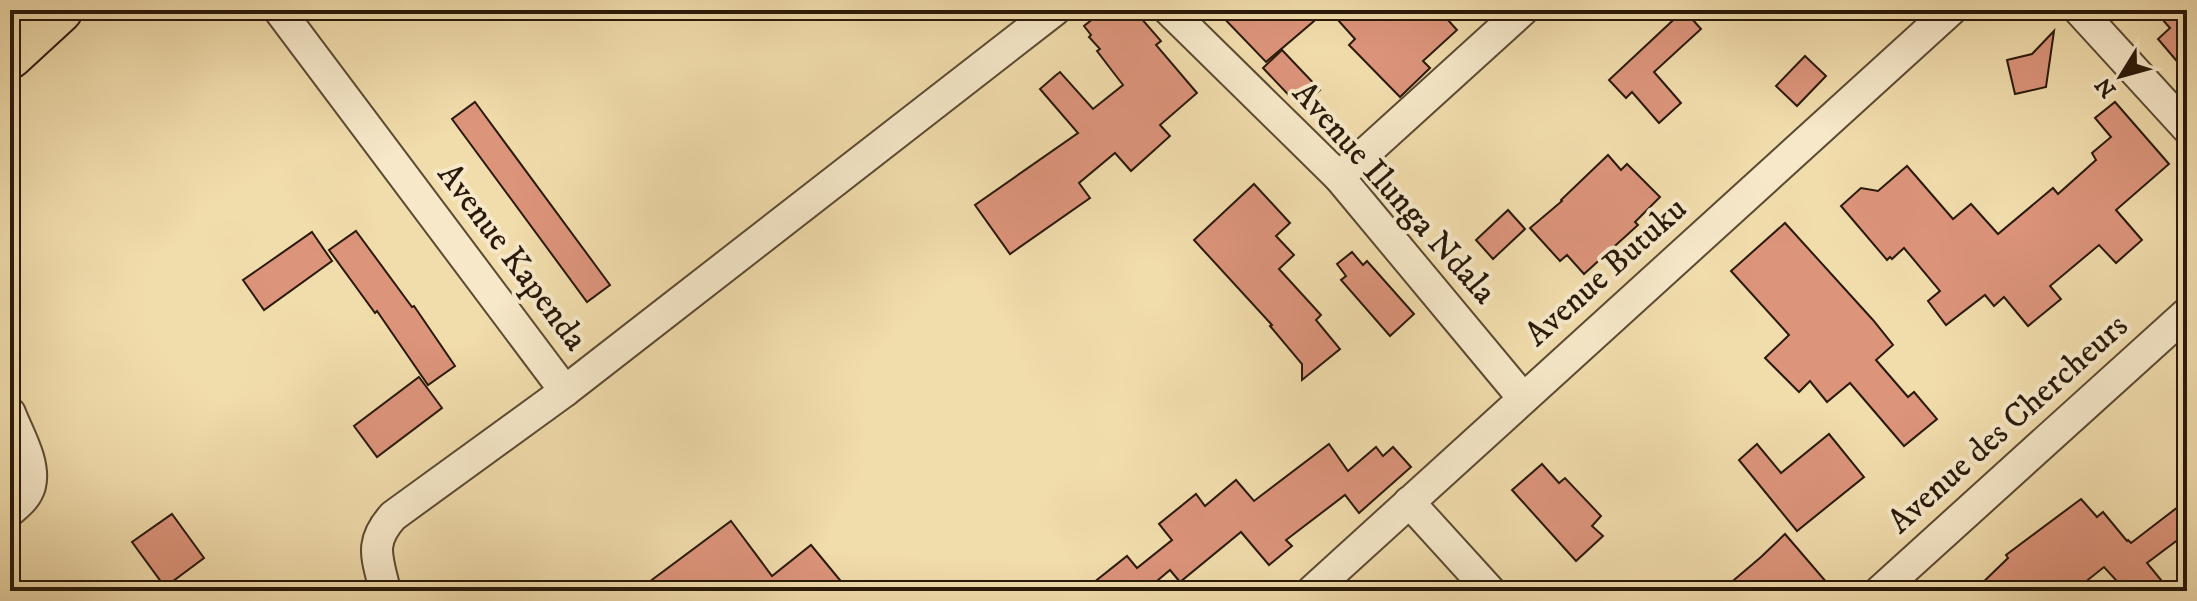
<svg xmlns="http://www.w3.org/2000/svg" width="2197" height="601" font-family="'IM FELL DW Pica',serif">
<style>
.building{fill:#dc947b;stroke:#291909;stroke-width:2}
.lines{fill:none;stroke-linecap:round;stroke-linejoin:round}
.street-casing{stroke:#5b4a32;stroke-width:34}
.highway-casing{stroke:#291909;stroke-width:48}
.street{stroke:#f6e8c9;stroke-width:30}
.highway{stroke:#f1dcac;stroke-width:44}
.labels{text-anchor:middle;dominant-baseline:central;stroke-width:8;stroke-linejoin:round;paint-order:stroke}
.street-label{font-size:34px;fill:#291909;stroke:#f6e8c9}
</style>
<rect width="100%" height="100%" fill="#f1dcac"/>
<filter id="stains"><feTurbulence type="fractalNoise" baseFrequency=".0025" numOctaves="4"/><feColorMatrix values="0 0 0 0 .2 0 0 0 0 .09 0 0 0 0 .02 0 0 0 .5 -.17"/></filter>
<radialGradient id="worn" r=".72"><stop offset=".6" stop-color="#630" stop-opacity="0"/><stop offset="1" stop-color="#630" stop-opacity=".3"/></radialGradient>
<!-- building -->
<g class="building">
<polygon points="1104,10 1134,10 1161,41 1156,45 1197,93 1160,125 1170,136 1131,171 1115,153 1079,183 1090,198 1010,254 975,205 1078,133 1040,89 1055,76 1060,72 1093,109 1123,85 1097,51 1100,49 1089,37 1091,35 1084,26"/>
<polygon points="1216,10 1327,10 1266,62"/>
<polygon points="1329,10 1439,10 1457,30 1423,61 1430,68 1400,97 1349,45 1355,39"/>
<polygon points="1684,10 1701,29 1654,72 1681,103 1659,123 1632,92 1626,98 1609,80"/>
<polygon points="2154,10 2187,10 2187,73 2158,39 2170,28"/>
<polygon points="2054,31 2046,87 2015,94 2007,60 2032,54"/>
<polygon points="1282,50 1320,90 1301,108 1263,68"/>
<polygon points="1805,56 1826,76 1797,106 1776,86"/>
<polygon points="475,102 610,285 587,302 452,119"/>
<polygon points="2115,102 2169,164 2116,210 2142,240 2116,263 2099,245 2050,286 2061,299 2028,326 2004,297 1994,306 1985,295 1946,325 1928,301 1940,291 1904,248 1892,259 1890,257 1887,260 1841,206 1861,188 1878,191 1907,166 1953,219 1971,204 1998,234 2053,188 2058,194 2096,160 2092,153 2111,137 2095,118"/>
<polygon points="1608,155 1621,170 1627,164 1660,197 1635,222 1638,225 1584,274 1567,255 1560,261 1530,228 1562,201 1561,200"/>
<polygon points="1254,184 1290,223 1276,236 1294,255 1279,269 1321,315 1316,320 1340,349 1302,380 1302,364 1270,326 1272,325 1194,240"/>
<polygon points="1508,210 1525,229 1493,259 1476,240"/>
<polygon points="1785,223 1873,320 1893,345 1876,360 1908,397 1914,392 1937,419 1904,446 1850,383 1827,402 1810,381 1799,392 1765,358 1789,335 1731,271"/>
<polygon points="356,231 412,307 414,306 455,366 428,385 377,311 375,313 329,250"/>
<polygon points="312,232 332,261 264,310 243,280"/>
<polygon points="1352,252 1363,265 1367,261 1414,314 1390,336 1341,280 1346,276 1337,264"/>
<polygon points="419,377 442,408 377,457 354,426"/>
<polygon points="1829,434 1864,477 1797,531 1739,460 1757,444 1781,473"/>
<polygon points="1329,444 1348,471 1376,447 1383,456 1393,447 1411,467 1359,513 1345,495 1286,540 1292,546 1269,565 1241,532 1180,582 1170,570 1151,586 1156,591 1083,591 1127,556 1137,568 1172,540 1159,524 1196,494 1205,506 1236,480 1254,501"/>
<polygon points="1542,464 1559,483 1565,478 1601,516 1592,526 1603,536 1576,561 1512,490"/>
<polygon points="2081,499 2097,517 2103,512 2127,541 2128,540 2131,543 2187,500 2187,533 2147,563 2170,591 2126,591 2104,567 2074,591 1974,591 2008,558 2006,555"/>
<polygon points="172,514 204,558 165,587 132,542"/>
<polygon points="731,521 772,576 811,545 849,591 637,591"/>
<polygon points="1785,534 1834,591 1721,591 1761,557"/>
</g>
<g class="lines">
<defs>
<g id="street">
<path d="M 279,10 L 565,391 L 393,516 C 368,544 378,558 385,591"/>
<polyline points="1169,10 1339,177 1523,398"/>
<polyline points="2079,10 2187,128"/>
<polyline points="1339,177 1523,10"/>
<polyline points="565,391 1055,10"/>
<path d="M 10,413 C 18,434 36,463 30,486 C 27,497 18,504 10,511"/>
<polyline points="1409,502 1490,591"/>
<polyline points="1312,591 1951,10"/>
<polyline points="1880,591 2187,313"/>
</g>
<polyline id="highway" points="10,56 60,10"/>
</defs>
<!-- street casing -->
<use href="#street" class="street-casing"/>
<!-- highway casing -->
<use href="#highway" class="highway-casing"/>
<!-- street -->
<use href="#street" class="street"/>
<!-- highway -->
<use href="#highway" class="highway"/>
</g>
<g class="labels">
<!-- street labels -->
<g class="street-label">
<text transform="translate(1394 193) rotate(48)">Avenue Ilunga Ndala</text>
<text transform="translate(512 257) rotate(53)">Avenue Kapenda</text>
<text transform="translate(1606 272) rotate(-42)">Avenue Butuku</text>
<text transform="translate(2008 424) rotate(-42)">Avenue des Chercheurs</text>
</g>
</g>
<!-- margin -->
<rect width="2197" height="601" fill="none" stroke="#f1dcac" stroke-width="40"/>
<rect x="12" y="12" width="2173" height="577" fill="none" stroke="#291909" stroke-width="4"/>
<rect x="20" y="20" width="2157" height="561" fill="none" stroke="#291909" stroke-width="2"/>
<!-- north arrow -->
<g transform="translate(2121 76) rotate(233)" stroke="#f6e8c9" stroke-width="6" paint-order="stroke">
<path d="M0-6L14 30L0 20L-14 30Z" fill="#291909"/>
<text y="-12" font-size="22" font-weight="bold" text-anchor="middle" fill="#291909">N</text>
</g>
<rect width="100%" height="100%" filter="url(#stains)"/>
<rect width="100%" height="100%" fill="url(#worn)"/>
</svg>
